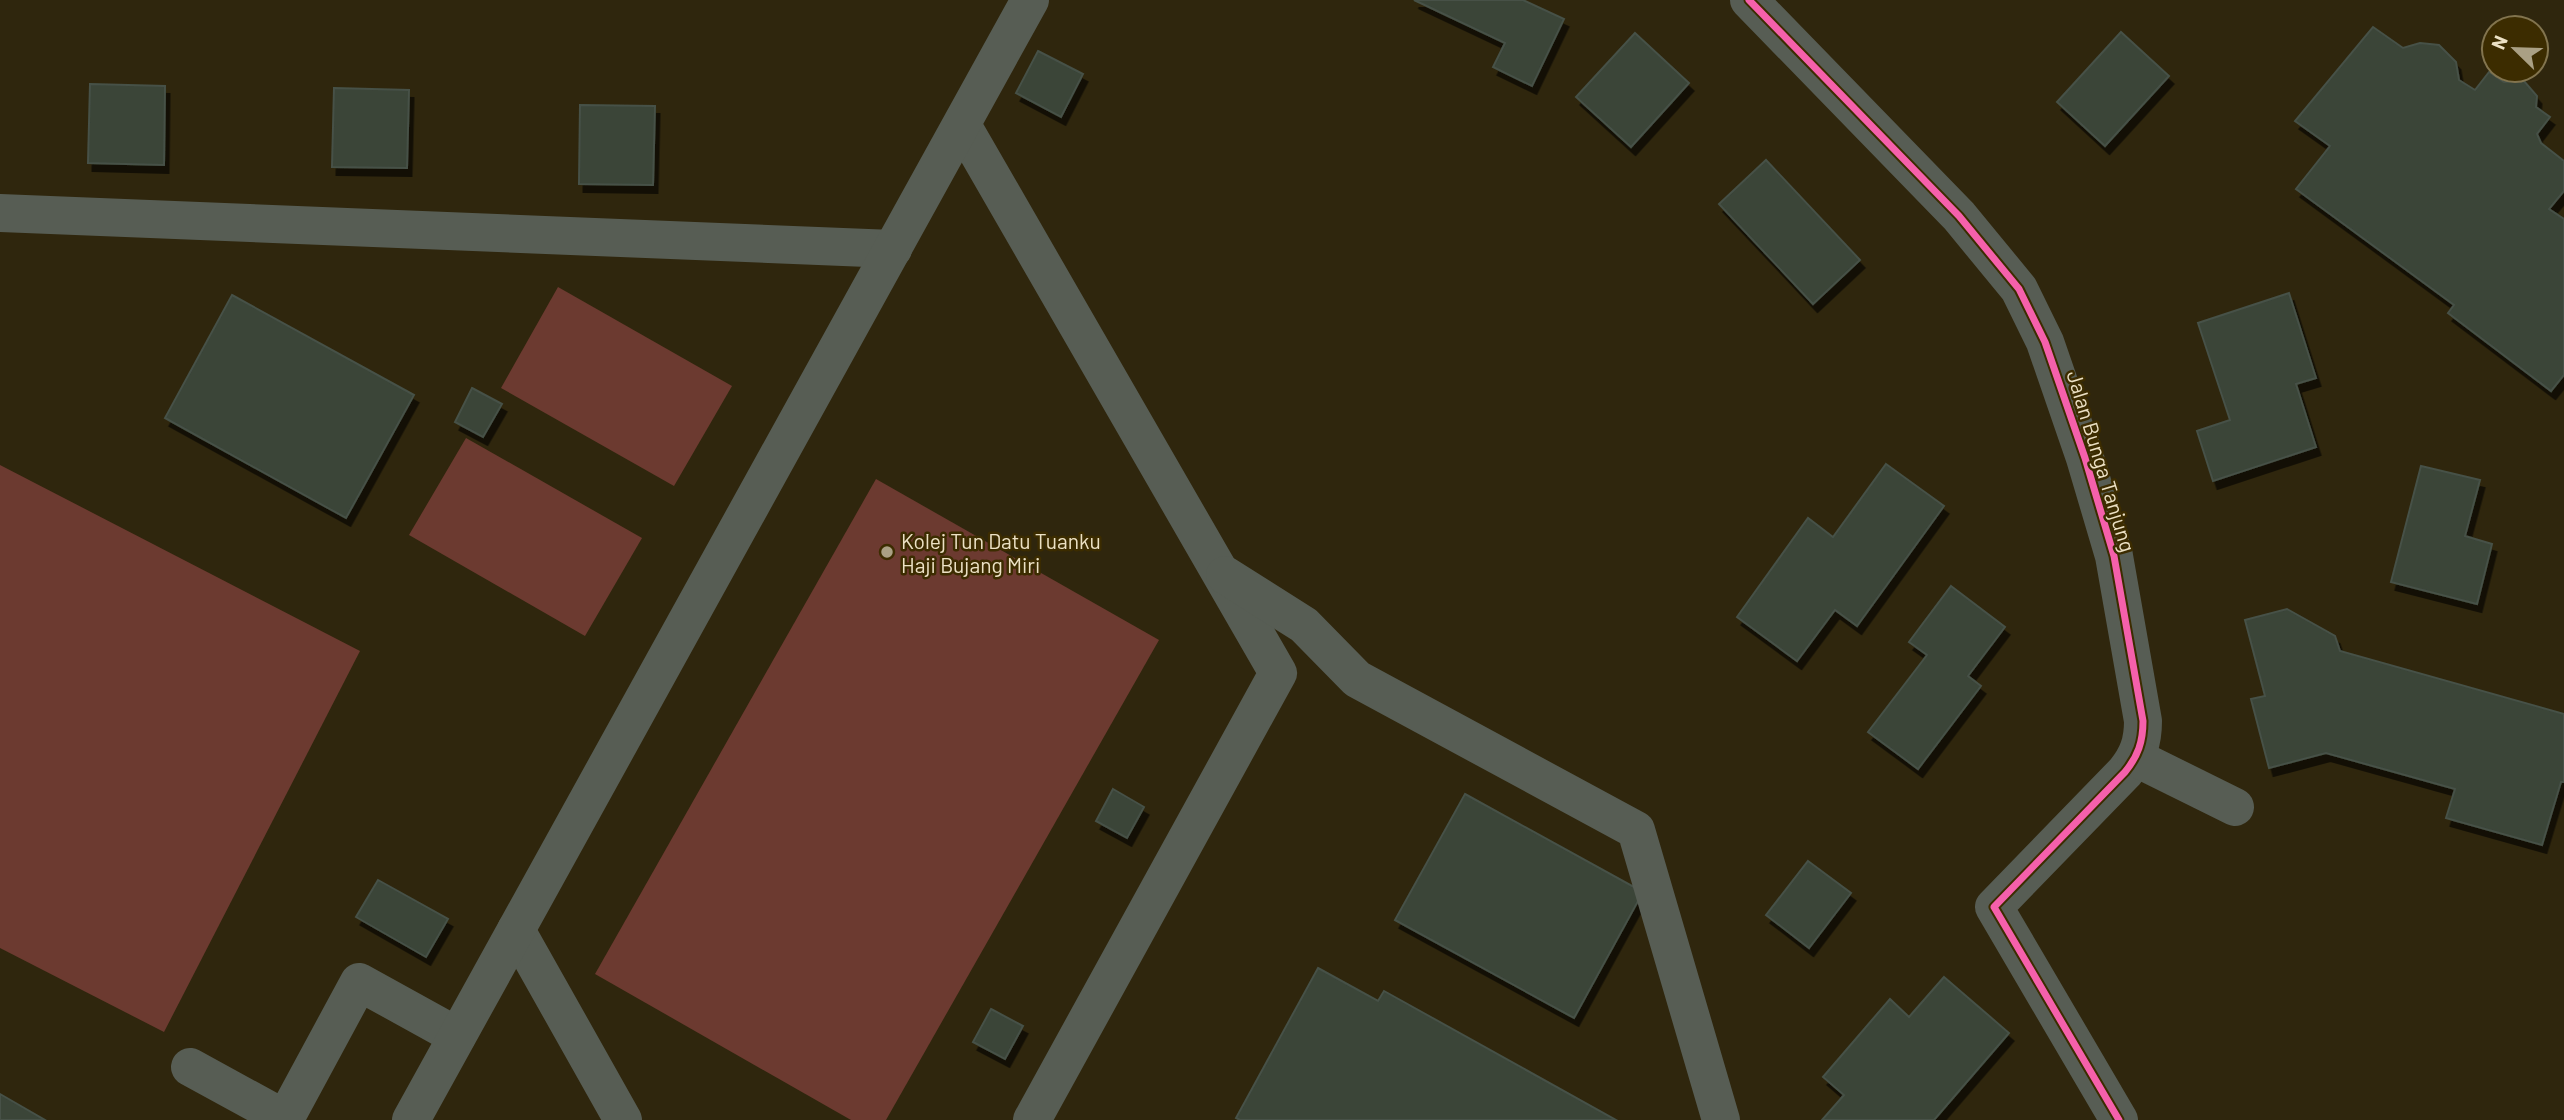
<svg xmlns="http://www.w3.org/2000/svg" width="2564" height="1120" font-family="Barlow,sans-serif">
<style>
.green{fill:#6c3a30}
.building{fill:#3a4438;stroke:#465147;stroke-width:2;filter:url(#shadow)}
.lines{fill:none;stroke-linecap:round;stroke-linejoin:round}
.minor{stroke:#575d54;stroke-width:38}
.cycleway-casing{stroke:#3c2c00;stroke-width:11}
.cycleway{stroke:#f560ab;stroke-width:7}
.poi-dot{fill:#aaa084;stroke:#3c2c00;stroke-width:2.5}
.labels{text-anchor:middle;dominant-baseline:central;stroke-width:5;stroke-linejoin:round;paint-order:stroke}
.street-label{font-size:21px;fill:#ece1c4;stroke:#3c2c00}
.poi-label{font-size:21px;fill:#ece1c4;stroke:#3c2c00;text-anchor:start}
</style>
<defs>
<filter id="shadow"><feDropShadow dx="4.5" dy="8" stdDeviation="0" flood-color="#0009"/></filter>
</defs>
<rect width="100%" height="100%" fill="#2f260d"/>
<!-- green -->
<g class="green">
<polygon points="558,287 732,386 674,486 501,388"/>
<polygon points="466,438 642,538 585,636 409,535"/>
<polygon points="0,465 360,651 164,1032 0,948"/>
<polygon points="876,479 1159,640 886,1120 851,1120 595,974"/>
</g>
<!-- building -->
<g class="building">
<polygon points="1414,0 1523,0 1564,19 1532,86 1493,67 1505,43"/>
<polygon points="2373,27 2403,48 2420,43 2439,45 2456,62 2459,80 2475,90 2489,72 2504,82 2524,81 2537,96 2536,107 2550,117 2537,134 2541,143 2564,161 2564,191 2549,209 2564,219 2564,375 2551,391 2448,313 2454,305 2296,189 2330,146 2295,121"/>
<polygon points="2121,32 2169,76 2105,146 2057,102"/>
<polygon points="1635,33 1689,83 1631,147 1576,97"/>
<polygon points="1038,51 1083,74 1061,117 1016,93"/>
<polygon points="90,84 165,86 164,165 88,163"/>
<polygon points="334,88 409,90 407,168 332,167"/>
<polygon points="580,105 655,106 653,185 579,184"/>
<polygon points="1766,160 1860,260 1813,304 1719,204"/>
<polygon points="2289,293 2316,378 2296,384 2316,447 2213,481 2197,431 2230,420 2198,323"/>
<polygon points="232,295 414,395 346,518 165,418"/>
<polygon points="472,388 502,404 483,437 455,422"/>
<polygon points="1886,464 1944,506 1857,626 1835,610 1797,661 1737,617 1808,518 1833,537"/>
<polygon points="2421,466 2480,480 2465,536 2492,544 2477,604 2391,582"/>
<polygon points="1951,586 2005,627 1968,676 1981,686 1918,769 1868,732 1927,655 1909,642"/>
<polygon points="2287,609 2335,636 2340,651 2564,714 2564,782 2561,782 2542,845 2446,818 2455,789 2326,753 2269,768 2251,699 2265,696 2245,620"/>
<polygon points="1113,789 1144,807 1127,838 1096,821"/>
<polygon points="1465,794 1643,892 1574,1018 1395,920"/>
<polygon points="1808,861 1851,893 1809,948 1766,915"/>
<polygon points="378,880 448,919 426,957 356,917"/>
<polygon points="1318,968 1378,1001 1384,991 1616,1120 1240,1120 1236,1118"/>
<polygon points="1944,977 2009,1033 1934,1120 1822,1120 1844,1095 1823,1077 1890,999 1909,1017"/>
<polygon points="991,1009 1023,1026 1005,1059 973,1042"/>
<polygon points="0,1094 45,1120 0,1120"/>
</g>
<g class="lines">
<!-- minor -->
<g class="minor">
<path d="M 1749,0 L 1959,216 L 2019,289 L 2045,342 L 2085,458 L 2114,556 L 2143,721 C 2143,742 2138,756 2125,772 L 1994,907 L 2119,1120"/>
<polyline points="962,125 1278,673 1032,1120"/>
<polyline points="0,213 893,249"/>
<polyline points="1225,575 1304,625 1357,679 1636,830 1721,1120"/>
<polyline points="2136,758 2235,807"/>
<polyline points="516,930 623,1120"/>
<polyline points="190,1067 285,1119 359,982 457,1036"/>
<polyline points="411,1120 1030,0"/>
</g>
<defs>
<path id="cycleway" d="M 1749,0 L 1959,216 L 2019,289 L 2045,342 L 2085,458 L 2114,556 L 2143,721 C 2143,742 2138,756 2125,772 L 1994,907 L 2119,1120"/>
</defs>
<!-- cycleway casing -->
<use href="#cycleway" class="cycleway-casing"/>
<!-- cycleway -->
<use href="#cycleway" class="cycleway"/>
</g>
<!-- markers -->
<circle class="poi-dot" cx="887" cy="552" r="7"/>
<g class="labels">
<!-- street labels -->
<g class="street-label">
<text transform="translate(2102 461) rotate(73)">Jalan Bunga Tanjung</text>
</g>
<!-- poi labels -->
<g class="poi-label">
<text x="901" y="540">Kolej Tun Datu Tuanku<tspan x="901" dy="24">Haji Bujang Miri</tspan></text>
</g>
</g>
<!-- north arrow -->
<g transform="translate(2515 49) rotate(293)"><circle r="33" fill="#3c2c00" stroke="#82744e" stroke-width="2"/>
<path d="M0-5L12 26L0 18L-12 26Z" fill="#aaa084"/>
<text y="-10" font-size="19" font-weight="bold" text-anchor="middle" fill="#ece1c4">N</text>
</g>
</svg>
